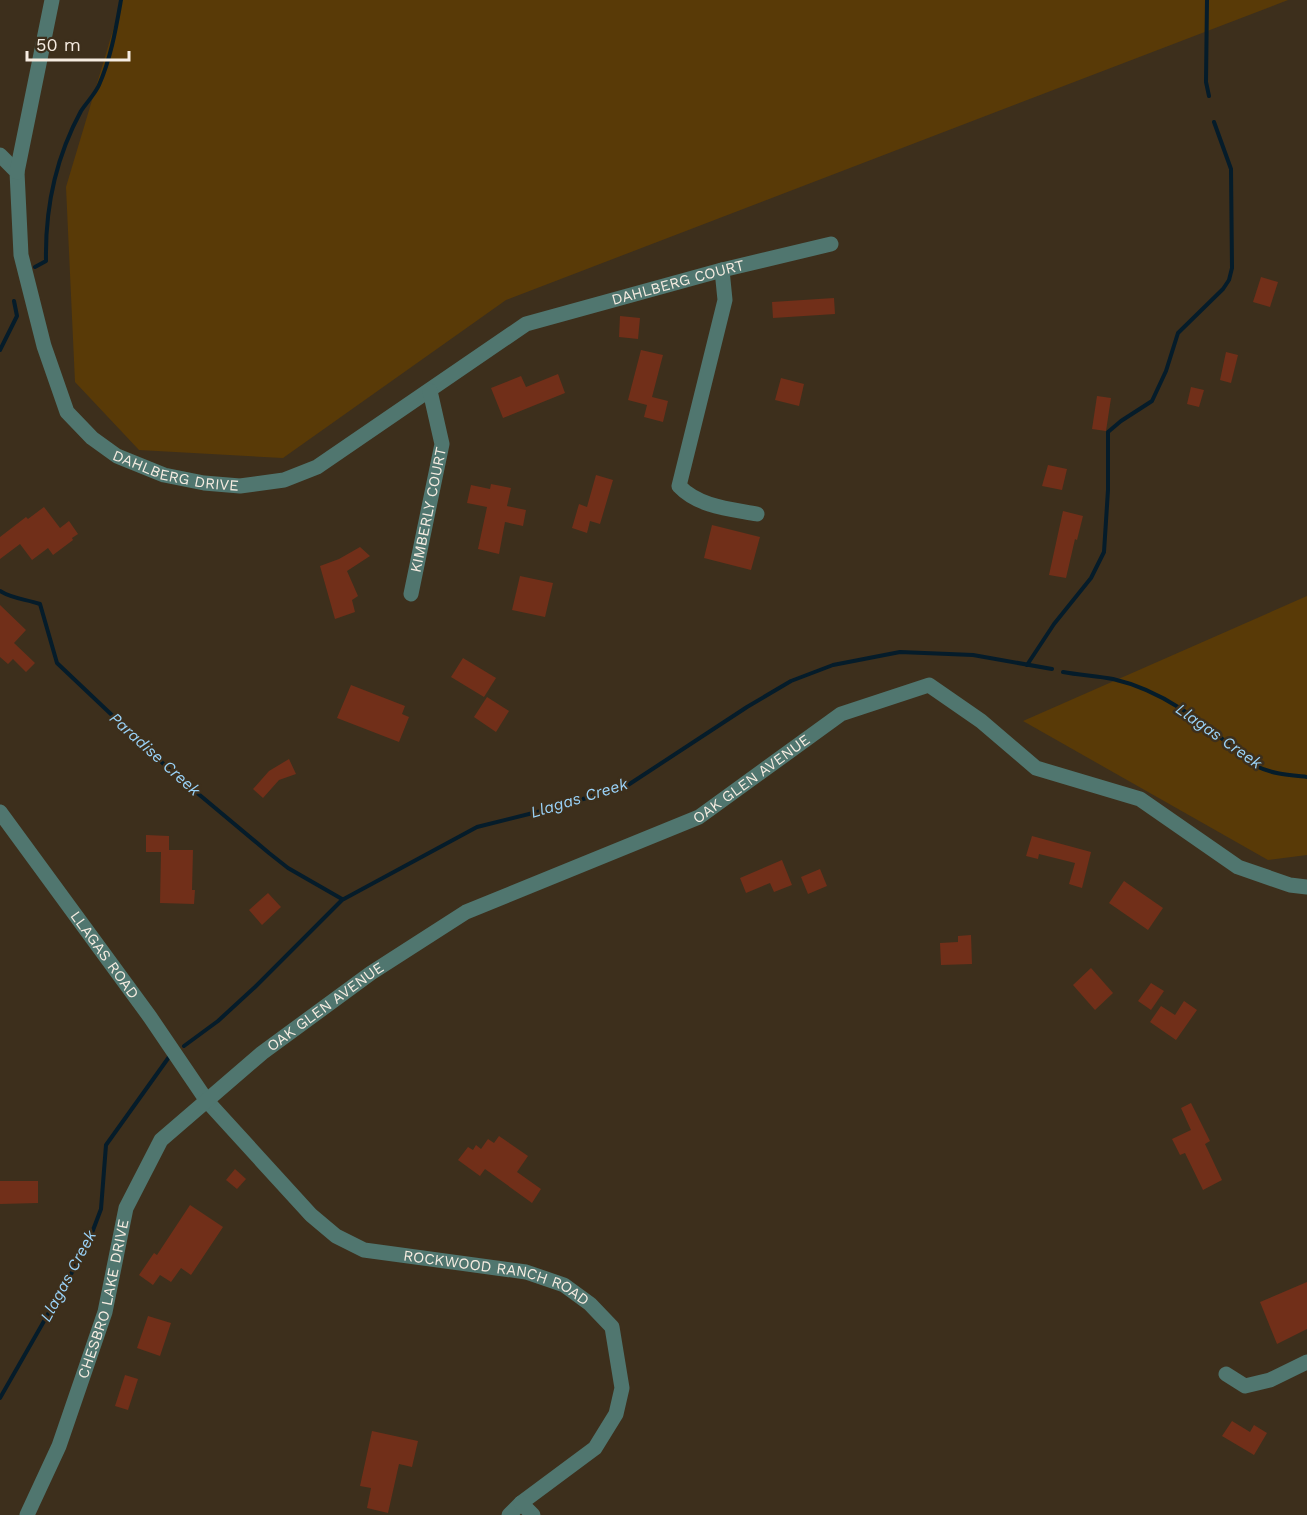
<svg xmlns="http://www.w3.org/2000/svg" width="1307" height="1515" font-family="'Work Sans',sans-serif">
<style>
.green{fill:#593a07}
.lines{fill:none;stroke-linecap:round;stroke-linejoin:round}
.stream{stroke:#051c2a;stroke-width:4}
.building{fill:#712f19}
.minor{stroke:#50766f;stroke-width:15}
.labels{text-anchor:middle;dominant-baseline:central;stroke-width:5;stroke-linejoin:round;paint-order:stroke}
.street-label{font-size:15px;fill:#f6ece1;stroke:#3d2f1c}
.water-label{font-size:16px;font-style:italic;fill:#9ad2f7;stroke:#3d2f1c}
</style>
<rect width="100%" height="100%" fill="#3d2f1c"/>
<!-- green -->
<g class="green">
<polygon points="122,0 1288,0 506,300 283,458 139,450 75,382 66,187"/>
<polygon points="1307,596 1307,855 1268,860 1023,721"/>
</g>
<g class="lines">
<!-- stream -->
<g class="stream">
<polyline points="1207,0 1206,82 1209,96"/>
<path d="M 35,267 L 46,261 C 45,209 56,157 81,111 C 87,102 95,94 99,85 C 111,58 116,28 121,0"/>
<polyline points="0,350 17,316 14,301"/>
<path d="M 0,591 C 12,599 26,599 40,604 L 57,663 L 171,771 L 269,853 L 288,868 L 342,899"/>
<polyline points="1027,665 1054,624 1091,578 1104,552 1108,490 1108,432 1121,421 1152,401 1166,371 1178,333 1223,289 1229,280 1232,268 1231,169 1214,122"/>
<path d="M 1063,672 C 1079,675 1097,676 1113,679 C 1170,692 1212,731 1256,766 C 1272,774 1289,775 1307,777"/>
<polyline points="184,1046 218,1021 255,987 342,900 477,827 541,811 625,787 747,707 791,681 833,665 900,652 973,655 1052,669"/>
<polyline points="0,1398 87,1246 101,1209 106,1145 169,1057"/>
</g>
</g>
<!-- building -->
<g class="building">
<polygon points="1261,277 1278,282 1270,307 1253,302"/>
<polygon points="834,298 835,314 773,318 772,302"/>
<polygon points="620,316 640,318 638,339 619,337"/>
<polygon points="641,350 663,355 652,397 668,401 663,422 644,417 647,405 628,400"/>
<polygon points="1226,352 1238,355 1231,383 1220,380"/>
<polygon points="558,374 565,393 503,418 491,388 521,376 526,387"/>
<polygon points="781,378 804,384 799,406 775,400"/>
<polygon points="1191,387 1204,390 1199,407 1187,404"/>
<polygon points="1097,396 1111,398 1106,431 1092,429"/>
<polygon points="1048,465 1067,469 1062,490 1042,486"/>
<polygon points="596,475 613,480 600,524 590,521 587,533 572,528 579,504 587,507"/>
<polygon points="491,484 511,488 507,506 526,510 523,526 505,522 499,554 478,549 487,507 467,503 471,485 490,489"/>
<polygon points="44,507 60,528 69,521 78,534 72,538 73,540 53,555 48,548 32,560 20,544 0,559 0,537 26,517 28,519"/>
<polygon points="1063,511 1083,516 1077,540 1075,539 1066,578 1049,575"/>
<polygon points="712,525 760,537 751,570 704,558"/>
<polygon points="360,547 370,556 347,571 358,596 352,600 355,612 335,619 320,566 339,559"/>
<polygon points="520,576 553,583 545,617 512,610"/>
<polygon points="0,605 26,630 14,643 35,663 26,672 13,659 8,664 0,657"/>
<polygon points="463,658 496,678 484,697 451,677"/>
<polygon points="351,685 405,706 402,714 409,717 399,742 337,718"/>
<polygon points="487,697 509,711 496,732 474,717"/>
<polygon points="289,759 296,774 279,780 263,798 253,789 269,771"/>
<polygon points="146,835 169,836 169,850 193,850 192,890 195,890 194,904 160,903 161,852 146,852"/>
<polygon points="1032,836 1091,852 1082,888 1069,884 1075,863 1039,854 1038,859 1026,856"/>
<polygon points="782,860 792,885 774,892 770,883 746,893 740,878"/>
<polygon points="820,869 827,886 808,894 801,877"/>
<polygon points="1124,881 1163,908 1148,930 1109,903"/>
<polygon points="268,893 281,907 262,925 249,910"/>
<polygon points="971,935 972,964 941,965 940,943 958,942 958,936"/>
<polygon points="1091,968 1113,993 1095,1010 1073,985"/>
<polygon points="1151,983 1164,991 1151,1010 1138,1001"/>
<polygon points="1184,1001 1197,1010 1176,1040 1150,1022 1161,1006 1175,1015"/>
<polygon points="1191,1103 1210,1141 1205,1144 1222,1180 1203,1190 1185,1153 1180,1155 1172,1139 1191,1130 1181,1108"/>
<polygon points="499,1136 528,1156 517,1172 541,1189 532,1203 485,1169 480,1176 458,1160 468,1147 473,1150 476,1145 481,1149 488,1139 494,1143"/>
<polygon points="235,1169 246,1179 237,1189 226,1180"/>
<polygon points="0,1181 38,1181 38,1203 0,1204"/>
<polygon points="190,1205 223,1227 191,1275 181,1268 171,1282 160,1275 153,1285 139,1275 154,1253 157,1255"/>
<polygon points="1307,1282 1307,1329 1277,1344 1260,1302"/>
<polygon points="148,1316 171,1323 160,1356 137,1348"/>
<polygon points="125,1375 138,1379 128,1410 115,1406"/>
<polygon points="1232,1421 1250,1432 1254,1425 1267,1433 1254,1455 1222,1436"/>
<polygon points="372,1431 418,1441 412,1467 399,1464 388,1513 367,1508 371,1488 360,1486"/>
</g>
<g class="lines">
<!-- minor -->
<g class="minor">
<path id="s1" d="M 0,155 L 17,172 L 21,255 L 44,346 L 67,412 L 92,438 L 117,456 L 164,475 L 204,483 L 240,486 L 284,480 L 317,467 L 526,324 L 722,270 L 831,244"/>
<polyline points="17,172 52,0"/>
<path d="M 722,270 L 725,300 L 679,486 C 699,507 730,509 757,514"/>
<path id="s2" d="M 411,594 L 442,444 L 430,391"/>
<path id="s3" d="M 0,812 L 150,1017 L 207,1101 L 311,1215 L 336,1236 L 364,1250 L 526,1272 L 564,1285 L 590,1304 L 612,1327 L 622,1388 L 616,1414 L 595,1448 L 521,1503 L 509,1515"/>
<polyline points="1226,1374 1245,1386 1270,1380 1307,1362"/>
<polyline points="521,1503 533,1515"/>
<path id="s4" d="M 27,1515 L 59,1446 L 105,1312 L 126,1208 L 161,1140 L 262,1053 L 371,973 L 466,912 L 699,817 L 841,714 L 929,685 L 981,721 L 1036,768 L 1140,799 L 1238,867 L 1290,885 L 1307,887"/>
</g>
</g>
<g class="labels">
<!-- street labels -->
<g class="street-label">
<text stroke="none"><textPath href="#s1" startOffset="956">DAHLBERG COURT</textPath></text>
<text stroke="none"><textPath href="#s1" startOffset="399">DAHLBERG DRIVE</textPath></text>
<text stroke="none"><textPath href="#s2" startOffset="86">KIMBERLY COURT</textPath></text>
<text stroke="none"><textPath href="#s4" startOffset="1098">OAK GLEN AVENUE</textPath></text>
<text stroke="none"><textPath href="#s3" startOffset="177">LLAGAS ROAD</textPath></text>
<text stroke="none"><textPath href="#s4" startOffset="612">OAK GLEN AVENUE</textPath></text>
<text stroke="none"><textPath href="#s3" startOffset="710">ROCKWOOD RANCH ROAD</textPath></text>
<text stroke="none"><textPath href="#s4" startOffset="230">CHESBRO LAKE DRIVE</textPath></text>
</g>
<!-- water labels -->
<g class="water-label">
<text transform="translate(1219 736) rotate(35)">Llagas Creek</text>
<text transform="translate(155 754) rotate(42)">Paradise Creek</text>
<text transform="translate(579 798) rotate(-17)">Llagas Creek</text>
<text transform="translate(68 1276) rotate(-62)">Llagas Creek</text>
</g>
</g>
<!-- scale -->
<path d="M27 51v9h102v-9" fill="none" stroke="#f6ece1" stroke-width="3"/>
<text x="36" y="51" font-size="18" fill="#f6ece1" stroke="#3d2f1c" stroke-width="4.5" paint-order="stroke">50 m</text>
</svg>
